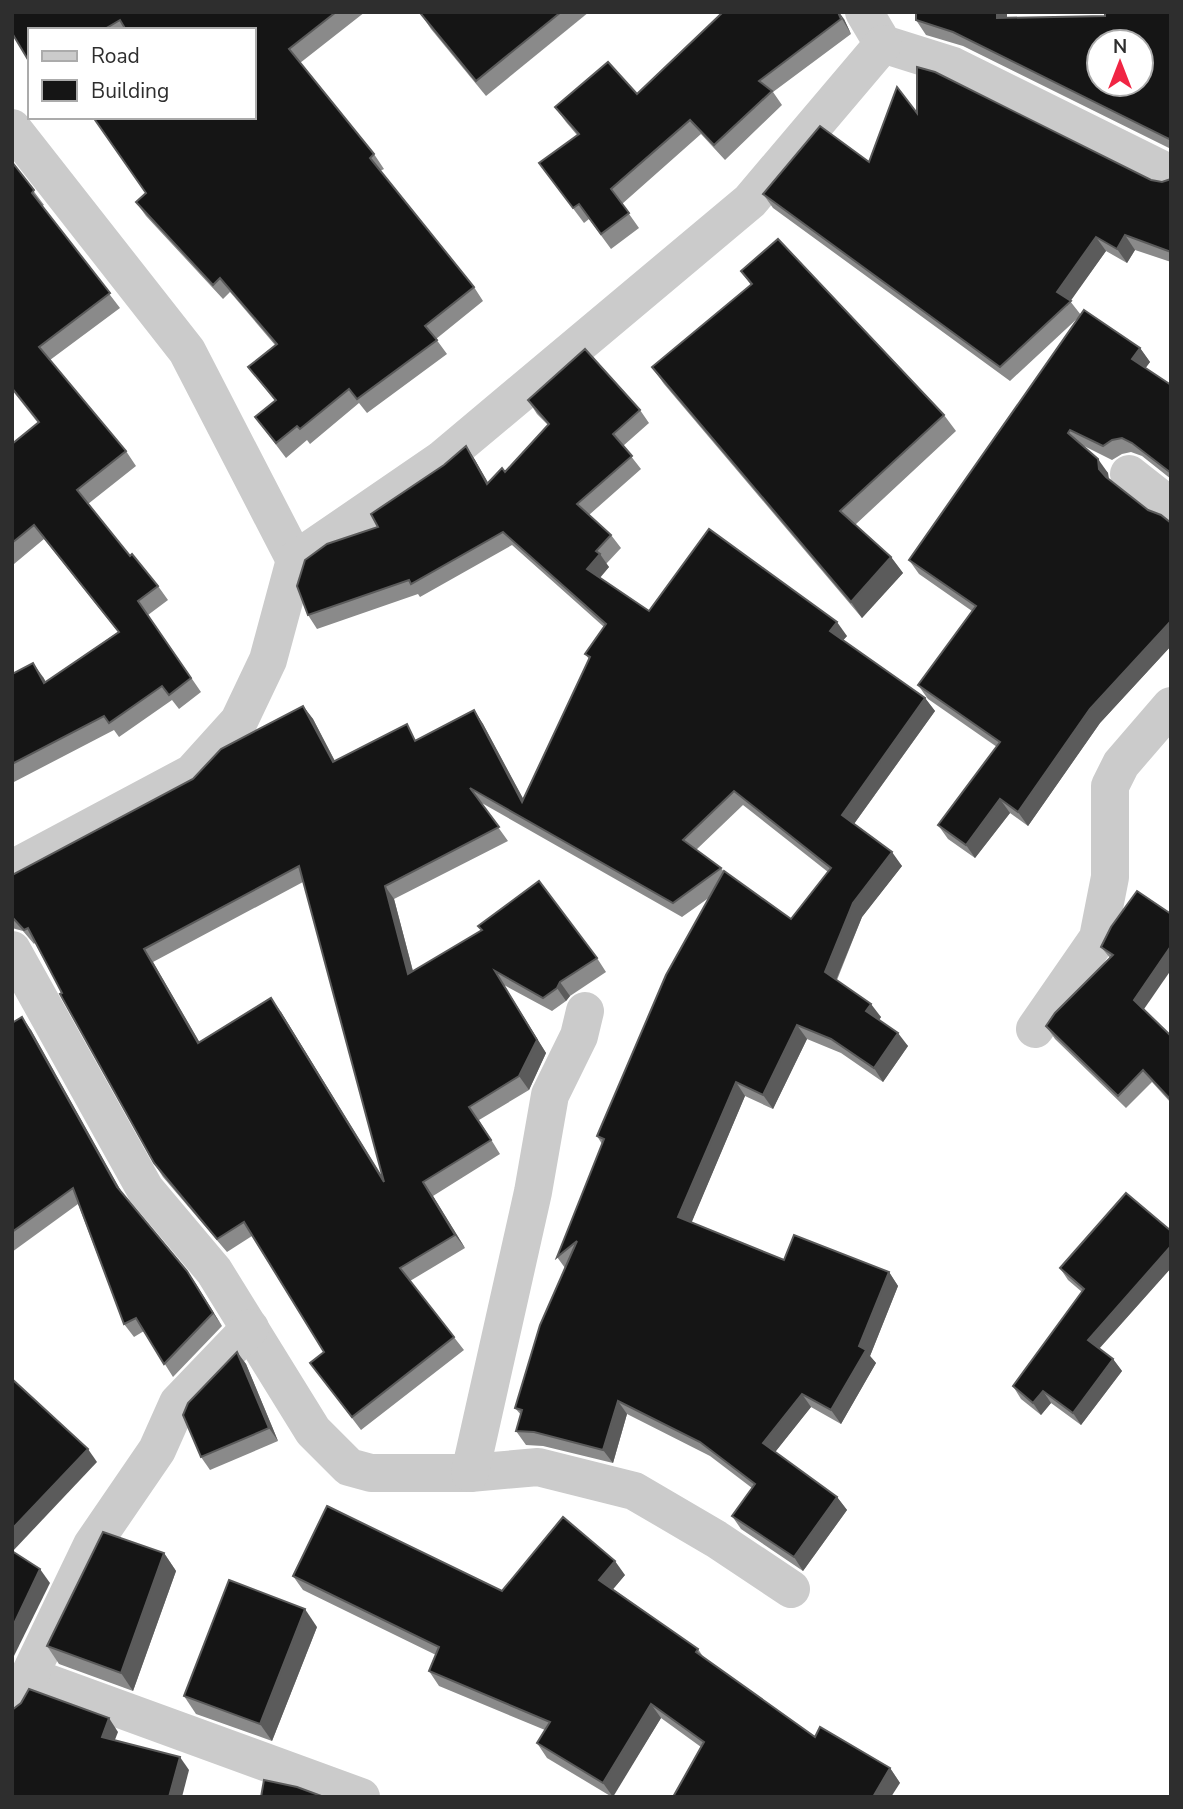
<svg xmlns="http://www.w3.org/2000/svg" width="1183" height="1809" font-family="'Nunito Sans',sans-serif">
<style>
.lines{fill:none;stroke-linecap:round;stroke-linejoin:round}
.street{stroke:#cbcbcb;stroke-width:38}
.wall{fill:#8a8a8a;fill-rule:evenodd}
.shaded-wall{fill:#5b5b5b}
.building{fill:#151515;stroke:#5b5b5b;stroke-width:2;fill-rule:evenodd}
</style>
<rect width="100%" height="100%" fill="#fff"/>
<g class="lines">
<!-- street -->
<g class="street">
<polyline points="864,12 883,44 953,66 1171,174"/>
<polyline points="12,128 187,351 295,560"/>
<polyline points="1129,474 1171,507"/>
<polyline points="12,869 192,773 239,721 268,660 295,560 441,460 750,201 883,44"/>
<polyline points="12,950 145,1189 214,1271 313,1431 349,1467 371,1473 470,1473 538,1467 634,1491 716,1539 791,1589"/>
<polyline points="1035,1029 1098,938 1110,877 1110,786 1121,764 1171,706"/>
<polyline points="470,1473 533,1192 550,1095 579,1036 585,1011"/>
<polyline points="29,1676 361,1797"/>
<polyline points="12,1704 29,1676 92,1545 157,1450 178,1403 250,1328"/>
</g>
</g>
<!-- wall -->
<g class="wall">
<polygon points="12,12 365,12 300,63 374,154 384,169 380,171 474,287 483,301 436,339 447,354 367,413 359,403 310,444 307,440 286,458 255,417 275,401 248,367 275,345 230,292 223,299 146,216 136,202 146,193 254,30 30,30"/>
<polygon points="424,12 589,12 486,96 431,29 421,14"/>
<polygon points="723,12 844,19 851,34 773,92 782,105 725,160 701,134 622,204 639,228 611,249 589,219 584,223 539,163 577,135 566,122 555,107 637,94"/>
<polygon points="1007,12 1007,18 1105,16 1171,12 1171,149 963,46 926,35 916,20"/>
<polygon points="917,113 1151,180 1162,182 1171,179 1171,262 1135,250 1127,263 1106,251 1070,301 1081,315 1140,348 1150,362 1145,368 1171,385 1171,479 1142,456 1131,452 1122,454 1112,460 1082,445 1108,473 1109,479 1148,510 1171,523 1171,646 1100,723 1028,826 1010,813 975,858 948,839 938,825 997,747 928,699 918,685 972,611 919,574 909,560 1080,316 1010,381 773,208 763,194 869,162"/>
<polygon points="12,162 44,205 42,206 120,308 50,360 126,451 136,466 88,504 130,556 158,586 168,600 148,615 201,692 179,709 172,700 119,737 114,730 12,783 12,674 43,677 46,682 118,632 44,539 14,564 12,561 12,444 38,423 12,390"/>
<polygon points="741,271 944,415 956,431 855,525 891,557 903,573 862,618 664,384 652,367 751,285"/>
<path d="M 528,400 L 640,410 L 649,423 L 623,446 L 641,469 L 589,515 L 611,535 L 621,548 L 606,564 L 609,567 L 600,578 L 649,611 L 847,636 L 843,640 L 925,698 L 935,711 L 854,824 L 902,866 L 862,917 L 837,980 L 881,1017 L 879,1020 L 908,1046 L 883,1082 L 841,1053 L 807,1039 L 773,1109 L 745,1096 L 691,1223 L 784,1260 L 889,1272 L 898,1286 L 870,1356 L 876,1363 L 841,1424 L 811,1407 L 775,1452 L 837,1497 L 847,1510 L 803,1571 L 741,1529 L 732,1516 L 752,1488 L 710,1456 L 627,1414 L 613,1463 L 543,1446 L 526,1445 L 516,1431 L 521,1415 L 515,1408 L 565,1268 L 557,1257 L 602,1144 L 597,1136 L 710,897 L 682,917 L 480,802 L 508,841 L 394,899 L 413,971 L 597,958 L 606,972 L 570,996 L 566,1001 L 552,1011 L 504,985 L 546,1053 L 529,1090 L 479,1120 L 500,1154 L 433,1196 L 465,1248 L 410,1281 L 464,1350 L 361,1430 L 310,1363 L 324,1352 L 252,1236 L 227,1252 L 163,1177 L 154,1163 L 35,943 L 34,944 L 23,931 L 12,928 L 12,875 L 193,779 L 303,706 L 313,719 L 335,761 L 417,740 L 474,710 L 483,724 L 523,799 L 589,659 L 585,654 L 604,627 L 512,545 L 420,597 L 418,594 L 317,629 L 308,615 L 378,527 L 444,465 L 466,446 L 475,460 L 488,483 L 505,472 L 548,425 L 537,414 ZM 743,805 L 828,872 L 791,919 L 724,872 L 721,868 L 696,850 ZM 303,882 L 384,1179 L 281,1012 L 200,1043 L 153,962 Z"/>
<polygon points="1111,927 1144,1010 1171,1036 1171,1103 1152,1082 1126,1108 1055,1039 1046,1026 1110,958 1101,947"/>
<polygon points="12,1023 31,1030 122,1193 187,1271 222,1326 173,1377 144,1331 134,1337 124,1324 78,1204 12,1252"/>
<polygon points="1171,1231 1171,1268 1099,1349 1113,1359 1122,1371 1081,1425 1051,1403 1041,1415 1021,1399 1013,1386 1082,1292 1068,1280 1060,1268"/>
<polygon points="237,1352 246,1364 278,1441 210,1470 201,1457"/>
<polygon points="164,1553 176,1571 133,1691 59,1664 47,1646"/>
<polygon points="625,1575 613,1589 698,1649 704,1658 815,1737 890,1768 900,1783 701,1747 661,1718 612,1797 547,1758 537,1743 545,1730 439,1686 429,1671 436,1655 303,1590 293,1576 502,1591"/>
<polygon points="317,1627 272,1741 196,1714 184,1696"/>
</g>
<!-- shaded-wall -->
<g class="shaded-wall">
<polygon points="838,12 839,12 844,19 851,34"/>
<polygon points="997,12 1007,12 1007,32 997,18"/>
<polygon points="1125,235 1135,250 1127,263 1117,249"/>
<polygon points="1096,237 1106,251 1067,306 1057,292"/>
<polygon points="1140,348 1150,362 1142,373 1132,359"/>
<polygon points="466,446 475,460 497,498 487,484"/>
<polygon points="1098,459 1108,473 1109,483 1099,469"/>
<polygon points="600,554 609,567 596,582 587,569"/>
<polygon points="891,557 903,573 862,618 851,602"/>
<polygon points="1171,621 1171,646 1100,723 1028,826 1018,812 1090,709"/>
<polygon points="837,622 847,636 839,645 830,631"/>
<polygon points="33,663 43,677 54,697 44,683"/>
<polygon points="925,698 935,711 851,828 842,815"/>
<polygon points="303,706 313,719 342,775 333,762"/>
<polygon points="474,710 483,724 532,815 522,802"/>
<polygon points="1000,799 1010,813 975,858 966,845"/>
<polygon points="892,852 902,866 862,917 834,985 825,972 853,903"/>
<polygon points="385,886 394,899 417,987 408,974"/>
<polygon points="1171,946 1171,970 1142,1012 1134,1000"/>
<polygon points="144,949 153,962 208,1057 198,1043"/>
<polygon points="495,971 546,1053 529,1090 519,1076"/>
<polygon points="560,982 570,996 566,1001 557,988"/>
<polygon points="271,998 281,1012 394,1196 384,1182"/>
<polygon points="871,1004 881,1017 876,1024 866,1011"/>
<polygon points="22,1017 31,1030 126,1200 117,1187"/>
<polygon points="797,1025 807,1039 773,1109 763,1095"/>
<polygon points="898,1033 908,1046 883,1082 874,1068"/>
<polygon points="736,1082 745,1096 688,1231 678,1217"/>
<polygon points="423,1182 433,1196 465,1248 455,1235"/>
<polygon points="1171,1246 1171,1268 1096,1352 1088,1340"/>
<polygon points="187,1271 196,1284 222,1326 213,1313"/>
<polygon points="889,1272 898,1286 870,1356 876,1363 841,1424 831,1410 859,1346"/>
<polygon points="237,1352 246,1364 278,1441 269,1428"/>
<polygon points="1113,1359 1122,1371 1081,1425 1073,1413"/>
<polygon points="1043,1391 1051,1403 1041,1415 1033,1403"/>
<polygon points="802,1394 811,1407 772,1456 763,1443"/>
<polygon points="618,1401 627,1414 613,1463 603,1450"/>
<polygon points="88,1449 97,1462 12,1552 12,1529"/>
<polygon points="837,1497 847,1510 803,1571 794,1557"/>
<polygon points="164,1553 176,1571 133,1691 121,1673"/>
<polygon points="615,1561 625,1575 609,1594 599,1580"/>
<polygon points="40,1569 50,1583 12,1660 12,1628"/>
<polygon points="305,1609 317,1627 272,1741 260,1724"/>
<polygon points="651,1704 661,1718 613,1797 603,1783"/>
<polygon points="109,1718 118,1732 111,1750 102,1737"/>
<polygon points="180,1757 189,1770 182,1797 169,1797"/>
<polygon points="890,1768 900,1783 891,1797 873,1797"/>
</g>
<!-- building -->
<g class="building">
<polygon points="12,12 336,12 289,49 374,154 370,158 474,287 425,326 437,340 357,399 349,389 300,429 297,426 276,443 255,417 276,400 248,367 277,344 220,278 213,285 136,202 146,193 93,117 254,117 254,30 126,30 120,20 103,30 30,30 30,63 12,33"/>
<polygon points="424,12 561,12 476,81 421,14"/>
<polygon points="723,12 838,12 841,19 759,81 772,91 714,145 690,120 611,189 629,213 601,234 579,204 573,208 539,163 579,134 555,107 608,62 637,94"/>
<path d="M 916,12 L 997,12 L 997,18 L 1105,16 L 1105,12 L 1171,12 L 1171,140 L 953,32 L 916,20 ZM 1099,42 L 1141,42 L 1141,84 L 1099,84 Z"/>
<polygon points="917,67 935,72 1151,180 1162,182 1171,179 1171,252 1125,235 1117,249 1096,237 1057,292 1071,301 1000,367 763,194 820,126 869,162 897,87 917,113"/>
<polygon points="12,162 34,190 32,193 110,293 39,347 126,451 77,490 130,556 132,554 158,586 138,601 191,678 169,695 162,686 109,723 104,716 12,764 12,674 33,663 44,683 119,632 34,525 12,543 12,444 39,422 12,388"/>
<polygon points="778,239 944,415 840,511 891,557 851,602 652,367 752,284 741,271"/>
<polygon points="1084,310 1140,348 1132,359 1171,385 1171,473 1132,443 1122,438 1112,440 1103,446 1070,430 1068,433 1098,459 1099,469 1106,477 1148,510 1161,515 1171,523 1171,621 1090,709 1018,812 1000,799 966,845 938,825 1000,742 918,685 976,606 909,560"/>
<path d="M 585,349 L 640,410 L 613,434 L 632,456 L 577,504 L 611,535 L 596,551 L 600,554 L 587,569 L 649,611 L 709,529 L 837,622 L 830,631 L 925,698 L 842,815 L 892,852 L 853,903 L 825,972 L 871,1004 L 866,1011 L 898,1033 L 874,1068 L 831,1039 L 797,1025 L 763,1095 L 736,1082 L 678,1217 L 784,1260 L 794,1235 L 889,1272 L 859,1346 L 866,1350 L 831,1410 L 802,1394 L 763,1443 L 837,1497 L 794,1557 L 732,1516 L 755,1484 L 700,1442 L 618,1401 L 603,1450 L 534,1432 L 516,1431 L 522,1410 L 515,1408 L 540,1325 L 577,1241 L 557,1257 L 604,1139 L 597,1136 L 666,975 L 724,871 L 791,919 L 831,868 L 734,791 L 683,840 L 721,868 L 673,903 L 470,788 L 499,827 L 385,886 L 408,974 L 482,930 L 478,926 L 539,881 L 597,958 L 560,982 L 557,988 L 543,998 L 495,971 L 537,1040 L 519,1076 L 469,1107 L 491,1140 L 423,1182 L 455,1235 L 400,1268 L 454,1337 L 352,1417 L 310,1363 L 324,1352 L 244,1222 L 217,1239 L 154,1163 L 60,994 L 62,993 L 28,928 L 24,930 L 12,917 L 12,875 L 193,779 L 221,749 L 303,706 L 333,762 L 407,724 L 415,741 L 474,710 L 522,802 L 590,657 L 585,654 L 606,624 L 503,532 L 411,584 L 409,580 L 308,615 L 297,586 L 305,560 L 327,544 L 378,527 L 371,514 L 444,465 L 466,446 L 487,484 L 502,468 L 505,472 L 549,424 L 528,400 ZM 299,866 L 384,1182 L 271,998 L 198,1043 L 144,949 Z"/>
<polygon points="1137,891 1171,914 1171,946 1134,1000 1171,1036 1171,1100 1143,1070 1118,1096 1046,1026 1055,1013 1113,955 1101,947 1111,927"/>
<polygon points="22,1017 117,1187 187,1271 213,1313 164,1364 136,1318 124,1324 73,1188 12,1232 12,1023"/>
<polygon points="1126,1193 1171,1231 1171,1246 1088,1340 1113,1359 1073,1413 1043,1391 1033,1403 1013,1386 1084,1289 1060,1268"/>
<polygon points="237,1352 269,1428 201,1457 183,1415 188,1403"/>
<polygon points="12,1379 88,1449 12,1529 13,1479"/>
<polygon points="327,1506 502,1591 563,1517 615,1561 599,1580 698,1649 696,1652 815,1737 820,1727 890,1768 873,1797 673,1797 704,1742 651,1704 603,1783 537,1743 550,1722 429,1671 439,1647 293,1576"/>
<polygon points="103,1532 164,1553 121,1673 47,1646"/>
<polygon points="12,1551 40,1569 12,1628"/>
<polygon points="229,1580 305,1609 260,1724 184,1696"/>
<polygon points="29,1689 109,1718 102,1737 180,1757 169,1797 12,1797 12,1710 21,1703"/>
<polygon points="264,1780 297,1787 324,1797 261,1797"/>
</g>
<!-- border -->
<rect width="1183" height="1809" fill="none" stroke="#2e2e2e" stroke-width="28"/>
<!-- legend -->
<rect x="28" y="28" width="228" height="91" fill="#ffffff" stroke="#ababab" stroke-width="2"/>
<rect x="42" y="51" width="35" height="10" fill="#cbcbcb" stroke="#ababab" stroke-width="2"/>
<text x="91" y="63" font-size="21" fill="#2e2e2e">Road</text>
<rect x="42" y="80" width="35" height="21" fill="#151515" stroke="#ababab" stroke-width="2"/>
<text x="91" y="98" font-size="21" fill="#2e2e2e">Building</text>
<!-- north arrow -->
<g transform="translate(1120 63)"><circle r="33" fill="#ffffff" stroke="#ababab" stroke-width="2"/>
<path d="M0-5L12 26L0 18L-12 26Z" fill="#f02543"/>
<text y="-10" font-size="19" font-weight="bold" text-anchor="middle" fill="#2e2e2e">N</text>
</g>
</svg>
